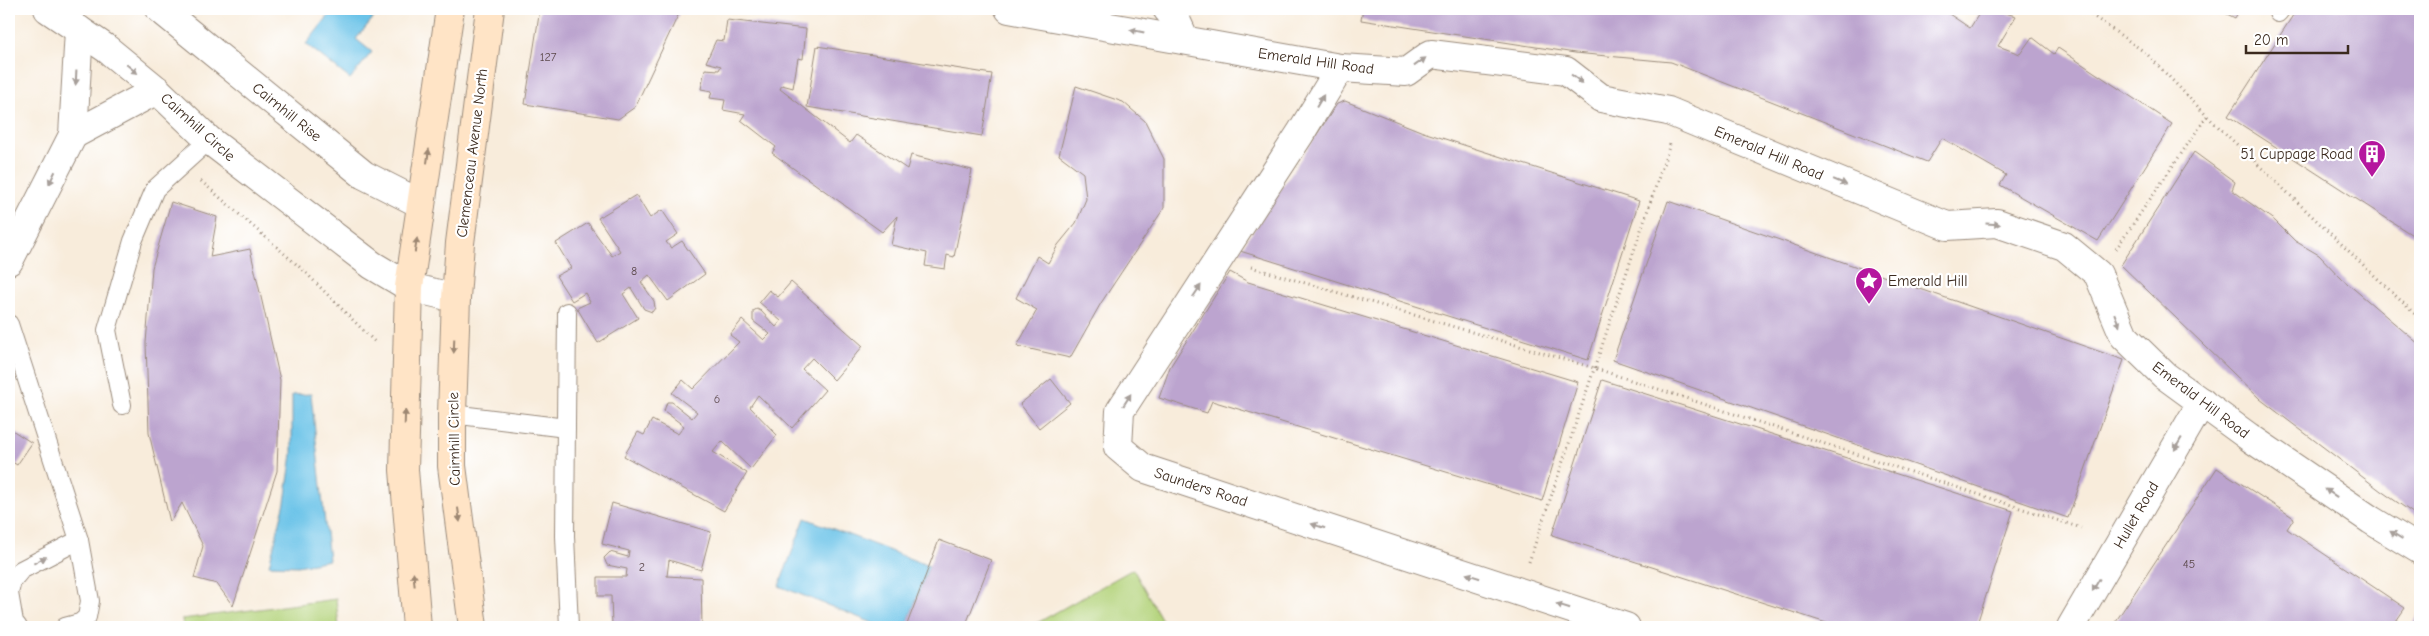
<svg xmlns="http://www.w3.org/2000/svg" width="2429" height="636" font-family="'Comic Neue',sans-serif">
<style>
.green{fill:#b3d37a;stroke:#777e4c}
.water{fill:#6bc3e8;stroke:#537683}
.building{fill:#bca4cf}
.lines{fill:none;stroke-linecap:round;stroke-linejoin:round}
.service-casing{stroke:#9a8b7c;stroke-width:20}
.minor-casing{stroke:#9a8b7c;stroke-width:30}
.secondary-casing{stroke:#9a8b7c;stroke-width:30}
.path{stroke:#9a8b7c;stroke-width:3;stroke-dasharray:1 4;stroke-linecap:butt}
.service{stroke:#fff;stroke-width:18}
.minor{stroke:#fff;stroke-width:28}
.secondary{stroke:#ffe4c6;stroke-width:28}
.oneway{fill:#a79f9a}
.oneway2{fill:#9d8772}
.labels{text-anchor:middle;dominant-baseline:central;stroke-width:4.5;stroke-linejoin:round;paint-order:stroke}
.number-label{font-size:12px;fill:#5b484a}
.street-label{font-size:15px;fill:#3b2a1e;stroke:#fff}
.poi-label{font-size:15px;fill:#3b2a1e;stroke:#fff;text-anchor:end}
</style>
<rect width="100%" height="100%" fill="#fff"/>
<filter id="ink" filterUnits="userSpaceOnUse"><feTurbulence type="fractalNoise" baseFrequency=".02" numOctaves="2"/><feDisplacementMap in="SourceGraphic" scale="10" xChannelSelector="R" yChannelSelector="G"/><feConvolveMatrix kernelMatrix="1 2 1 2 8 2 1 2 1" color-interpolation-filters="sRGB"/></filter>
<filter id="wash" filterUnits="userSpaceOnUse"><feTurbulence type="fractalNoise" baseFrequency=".0096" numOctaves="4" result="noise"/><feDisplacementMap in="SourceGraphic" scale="20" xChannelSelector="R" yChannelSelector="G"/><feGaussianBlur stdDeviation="1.12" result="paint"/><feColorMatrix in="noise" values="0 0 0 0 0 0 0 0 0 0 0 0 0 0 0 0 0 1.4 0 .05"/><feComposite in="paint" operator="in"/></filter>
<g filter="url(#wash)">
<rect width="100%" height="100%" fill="#f8ecdb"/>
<!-- green -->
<g class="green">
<polygon points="1133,569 1166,627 1030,627"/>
<polygon points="336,599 339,627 183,627 182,619"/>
</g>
<!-- water -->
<g class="water">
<polygon points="334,9 366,9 375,16 356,39 372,52 350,79 306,44"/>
<polygon points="311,394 329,560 298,566 269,565 285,502 292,454 292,395"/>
<polygon points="805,518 929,566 906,627 883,627 779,586"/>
</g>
<g id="blocks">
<!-- building -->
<g class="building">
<polygon points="540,9 681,9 635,107 618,119 525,104"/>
<polygon points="1363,9 1948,9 1946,12 1970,28 1982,9 1990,9 2016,16 1998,46 2020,54 2032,37 2054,54 2058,48 2172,124 2098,241 2000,185 2006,175 1942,138 1927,162 1671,62 1575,53 1361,20"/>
<polygon points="2217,9 2240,9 2235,18"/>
<polygon points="2297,9 2420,9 2420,240 2228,116"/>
<polygon points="727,20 806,29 803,59 798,58 793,88 782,85 780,89 850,143 856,135 907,169 911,155 972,170 954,257 947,255 945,269 925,266 927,253 891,245 897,216 882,232 772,153 776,147 741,120 745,114 723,110 725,100 710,98 712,91 701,89 705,69 719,70 721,66 706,62 716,40 724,41"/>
<polygon points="817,46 992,74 982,136 807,107"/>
<polygon points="1076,86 1123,102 1145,121 1164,159 1164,208 1101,303 1070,358 1017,346 1037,310 1016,298 1037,256 1048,263 1058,245 1076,223 1086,199 1083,173 1059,155"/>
<polygon points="1345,101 1423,132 1639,201 1588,360 1240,251 1337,104"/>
<polygon points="2194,152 2235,182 2232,190 2275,221 2295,241 2319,255 2341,278 2420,345 2420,518 2381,491 2260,399 2121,265"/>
<polygon points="636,195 650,218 662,210 678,234 666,242 671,248 682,241 705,274 668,301 649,275 641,282 654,301 655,308 652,312 644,309 631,288 623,294 638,318 598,343 577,308 590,302 585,293 572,301 556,276 571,268 556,243 588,223 612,256 620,251 598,218"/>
<polygon points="1668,201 2124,360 2068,518 1613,360"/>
<polygon points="171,202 217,217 210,257 250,249 280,380 277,471 233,606 217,584 194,578 203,546 182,503 170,522 149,433 146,343 152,268"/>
<polygon points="1230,272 1248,282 1578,382 1542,501 1212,401 1207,413 1159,398 1170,367"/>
<polygon points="791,282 863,346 834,380 812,358 802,369 825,390 792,428 758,395 750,407 777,435 751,469 722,441 713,452 747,473 724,511 624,456 638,432 644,435 652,420 678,434 684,426 664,411 667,402 672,402 692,418 697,412 672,393 683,380 693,389 739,342 730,335 742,320 764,340 770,334 753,321 753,311 757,309 761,311 776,327 781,321 759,302 769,290 778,297"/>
<polygon points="1051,379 1070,403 1039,428 1020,404"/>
<polygon points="1602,380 2013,511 1976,627 1839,627 1552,535"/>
<polygon points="9,428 32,443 17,465 9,460"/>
<polygon points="2217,468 2294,518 2287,529 2405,608 2392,627 2112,627"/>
<polygon points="612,503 711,532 701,570 669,560 667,576 701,578 702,627 660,624 660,627 642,627 642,623 634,623 635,627 612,626 611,596 598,596 598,577 626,577 627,569 607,565 604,558 610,552 628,557 629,551 602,544"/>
<polygon points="939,540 991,560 965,627 906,627"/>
<polygon points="2420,613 2420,627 2411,627"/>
</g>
</g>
</g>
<g filter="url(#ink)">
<use href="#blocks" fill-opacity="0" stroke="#9a8b7c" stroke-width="1"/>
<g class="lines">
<defs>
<g id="service">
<polyline points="2278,13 2281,9"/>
<polyline points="567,312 565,536 569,627"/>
<polyline points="9,324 79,540 90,601 87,617 80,623 65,627"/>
<polyline points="122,405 107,330 133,241 155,189 209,140"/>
<polyline points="452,414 566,428"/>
<polyline points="18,627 14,622 9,593 12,581 21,570 79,540"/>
</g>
<g id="minor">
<polyline points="48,9 107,49 157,90 209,140 372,265 409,287 456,298"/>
<polyline points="160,9 364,175 421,204"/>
<polyline points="1009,9 1340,68 1406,72 1431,54 1566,71 1601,98 1668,111 1947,226 1997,223 2064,246 2098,274 2124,336 2164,375 2249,437 2371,520 2420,550"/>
<polyline points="1167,9 1176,20 1185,40"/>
<polyline points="1340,68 1300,134 1120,411 1118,447 1143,468 1626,627"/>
<polyline points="73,135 157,90"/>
<polyline points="9,261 73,135 79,30"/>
<polyline points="2071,627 2202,402"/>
</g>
<g id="secondary">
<polyline points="417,627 404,470 409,287 450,9"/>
<polyline points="473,627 452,466 452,414 456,298 460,243 490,9"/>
</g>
</defs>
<!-- service casing -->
<use href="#service" class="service-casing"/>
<!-- minor casing -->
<use href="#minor" class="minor-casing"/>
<!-- secondary casing -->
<use href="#secondary" class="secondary-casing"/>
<!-- path -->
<g class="path">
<polyline points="2083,9 2146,53 2207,116 2420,319"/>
<polyline points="201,181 303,270 376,343"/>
<polyline points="2116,249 2207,116"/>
<polyline points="1251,267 1594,368 2081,528"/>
<polyline points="1529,562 1670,144"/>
</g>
<!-- service -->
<use href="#service" class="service"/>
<!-- minor -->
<use href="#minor" class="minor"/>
<!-- secondary -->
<use href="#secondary" class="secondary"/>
</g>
<!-- one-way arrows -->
<defs><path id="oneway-solid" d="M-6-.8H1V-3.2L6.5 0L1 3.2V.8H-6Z" transform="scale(1.25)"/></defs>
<g class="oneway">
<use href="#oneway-solid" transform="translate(1137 31) rotate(-169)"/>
<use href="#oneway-solid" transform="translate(1420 62) rotate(-36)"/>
<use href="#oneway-solid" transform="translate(132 69) rotate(39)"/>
<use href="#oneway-solid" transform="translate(76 78) rotate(93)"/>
<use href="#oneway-solid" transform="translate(1577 79) rotate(37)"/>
<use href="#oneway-solid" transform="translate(1320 101) rotate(-59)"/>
<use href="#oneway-solid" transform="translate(52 178) rotate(116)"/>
<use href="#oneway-solid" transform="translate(1840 182) rotate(23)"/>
<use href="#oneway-solid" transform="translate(1993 224) rotate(3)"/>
<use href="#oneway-solid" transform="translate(1197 291) rotate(-56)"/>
<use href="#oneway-solid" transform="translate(2117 320) rotate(68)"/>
<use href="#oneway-solid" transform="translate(1127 400) rotate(-58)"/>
<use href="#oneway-solid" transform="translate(2178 444) rotate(120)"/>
<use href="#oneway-solid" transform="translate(2331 493) rotate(-146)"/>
<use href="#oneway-solid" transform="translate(1318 526) rotate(-162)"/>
<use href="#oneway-solid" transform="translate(2396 535) rotate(-148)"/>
<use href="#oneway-solid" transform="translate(40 560) rotate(-28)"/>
<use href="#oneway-solid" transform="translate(1473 576) rotate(-162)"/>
<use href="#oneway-solid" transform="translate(2096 585) rotate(120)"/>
<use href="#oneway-solid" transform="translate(1563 606) rotate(-162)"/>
</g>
<g class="oneway2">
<use href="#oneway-solid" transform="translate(428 156) rotate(-82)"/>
<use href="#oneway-solid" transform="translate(416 245) rotate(-81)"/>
<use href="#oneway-solid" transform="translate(454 346) rotate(92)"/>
<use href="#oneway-solid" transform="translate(405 417) rotate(-88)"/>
<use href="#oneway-solid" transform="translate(459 515) rotate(82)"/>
<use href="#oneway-solid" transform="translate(414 579) rotate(-95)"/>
</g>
</g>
<!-- icons -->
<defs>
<symbol id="building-pin" viewBox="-11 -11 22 30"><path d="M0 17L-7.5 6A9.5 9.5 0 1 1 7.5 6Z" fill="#b5179e" stroke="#fff"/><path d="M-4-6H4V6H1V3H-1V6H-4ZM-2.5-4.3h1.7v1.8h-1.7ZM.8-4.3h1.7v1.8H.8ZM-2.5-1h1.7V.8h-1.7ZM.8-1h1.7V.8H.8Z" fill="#fff"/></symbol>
<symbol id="sight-pin" viewBox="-11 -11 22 30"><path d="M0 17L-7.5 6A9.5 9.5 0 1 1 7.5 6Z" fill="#b5179e" stroke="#fff"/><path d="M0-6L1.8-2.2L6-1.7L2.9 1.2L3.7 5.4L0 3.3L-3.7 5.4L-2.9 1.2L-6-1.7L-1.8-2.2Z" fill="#fff"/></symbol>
</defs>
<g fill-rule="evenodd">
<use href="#building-pin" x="2356" y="138" width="32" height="43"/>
<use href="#sight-pin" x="1853" y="265" width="32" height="43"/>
</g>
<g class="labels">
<!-- number labels -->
<g class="number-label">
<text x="548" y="57">127</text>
<text x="634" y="271">8</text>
<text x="717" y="399">6</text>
<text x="2189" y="564">45</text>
<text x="642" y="567">2</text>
</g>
<!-- street labels -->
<g class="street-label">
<text transform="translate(1316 61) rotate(8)">Emerald Hill Road</text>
<text transform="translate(287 112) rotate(39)">Cairnhill Rise</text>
<text transform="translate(198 127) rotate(42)">Cairnhill Circle</text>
<text transform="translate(472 153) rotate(-83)">Clemenceau Avenue North</text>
<text transform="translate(1769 153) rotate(23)">Emerald Hill Road</text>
<text transform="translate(2201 400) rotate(37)">Emerald Hill Road</text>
<text transform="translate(454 439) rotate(-91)">Cairnhill Circle</text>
<text transform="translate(1201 487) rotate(18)">Saunders Road</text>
<text transform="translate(2136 515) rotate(-60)">Hullet Road</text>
</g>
<!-- poi labels -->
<g class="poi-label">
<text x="2353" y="154">51 Cuppage Road</text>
<text x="1888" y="281" text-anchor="start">Emerald Hill</text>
</g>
</g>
<!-- margin -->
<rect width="2429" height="636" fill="none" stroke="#fff" stroke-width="30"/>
<!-- scale -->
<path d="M2246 45v8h102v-8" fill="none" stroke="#3b2a1e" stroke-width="2.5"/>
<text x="2254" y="45" font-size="15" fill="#3b2a1e" stroke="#ffffff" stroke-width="4" paint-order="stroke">20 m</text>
</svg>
